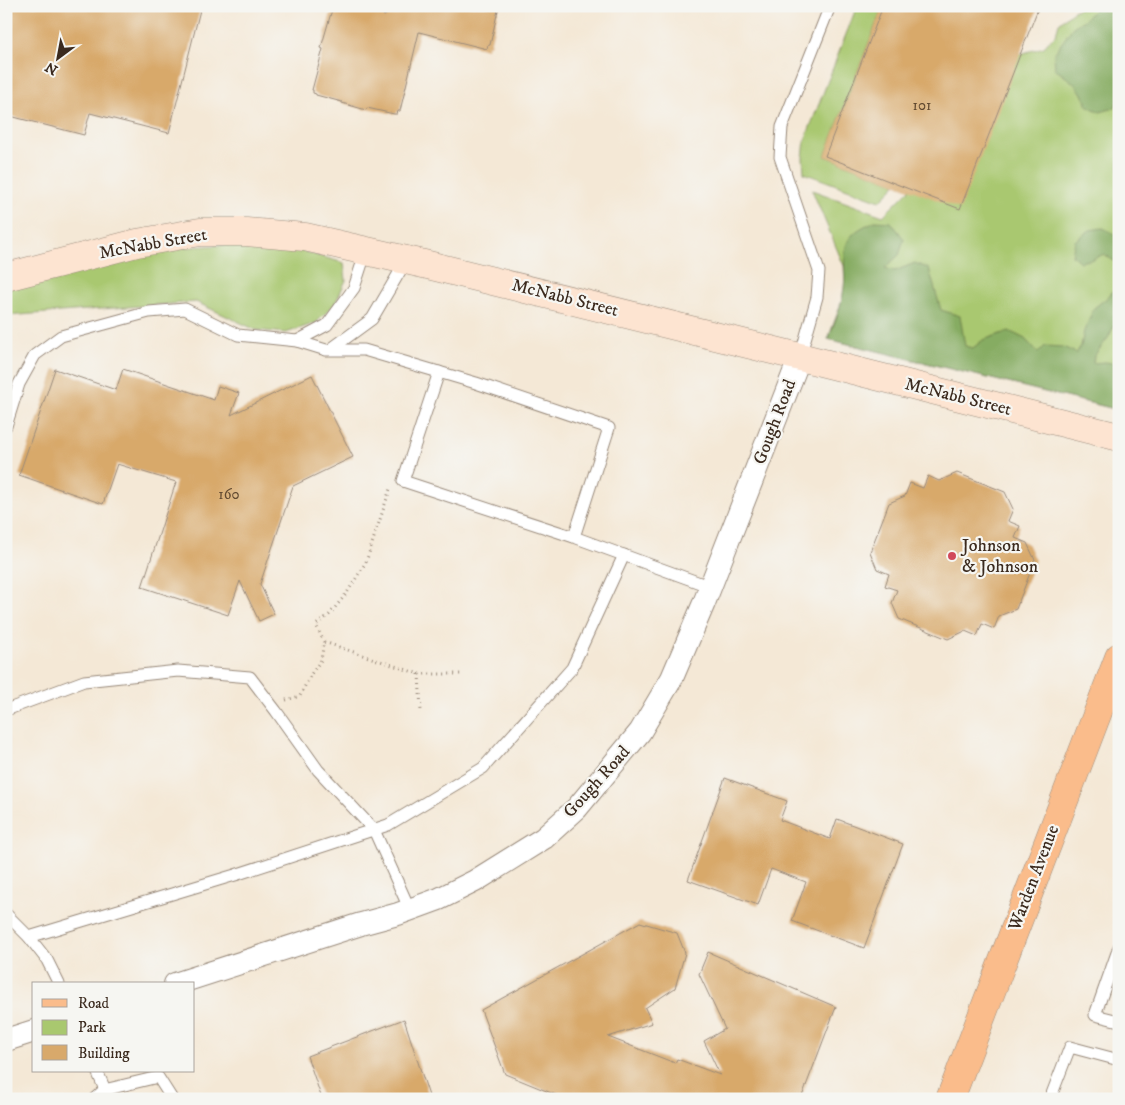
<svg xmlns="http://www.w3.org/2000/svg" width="1125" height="1105" font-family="'IM FELL DW Pica',serif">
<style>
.green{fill:#a9c86f;stroke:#727946}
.forest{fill:#86ac62;stroke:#606b40}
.building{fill:#d8a96b}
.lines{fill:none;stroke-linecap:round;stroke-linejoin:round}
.lane-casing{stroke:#98897a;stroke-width:13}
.street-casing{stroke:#98897a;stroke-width:24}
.secondary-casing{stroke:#98897a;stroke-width:29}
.primary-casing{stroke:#98897a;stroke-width:29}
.path{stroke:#98897a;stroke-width:3;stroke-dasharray:1 4;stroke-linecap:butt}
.lane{stroke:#fff;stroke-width:11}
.street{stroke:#fff;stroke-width:22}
.secondary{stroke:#fde4d1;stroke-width:28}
.primary{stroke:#fabc8b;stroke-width:28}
.poi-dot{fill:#d1495b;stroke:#f6f6f2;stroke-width:2}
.labels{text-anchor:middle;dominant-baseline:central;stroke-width:4.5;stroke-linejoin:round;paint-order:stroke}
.number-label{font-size:15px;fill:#624a31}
.street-label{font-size:18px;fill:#3b2a1e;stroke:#f6f6f2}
.poi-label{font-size:18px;fill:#3b2a1e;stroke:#f6f6f2;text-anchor:start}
</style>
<rect width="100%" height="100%" fill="#f6f6f2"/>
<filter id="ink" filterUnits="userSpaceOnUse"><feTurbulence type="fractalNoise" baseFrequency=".02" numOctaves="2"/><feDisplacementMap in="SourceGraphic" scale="10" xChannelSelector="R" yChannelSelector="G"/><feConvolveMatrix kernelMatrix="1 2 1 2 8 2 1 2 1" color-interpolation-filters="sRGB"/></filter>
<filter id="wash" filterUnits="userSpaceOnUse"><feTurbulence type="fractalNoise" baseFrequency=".0096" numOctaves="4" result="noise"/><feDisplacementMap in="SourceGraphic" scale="20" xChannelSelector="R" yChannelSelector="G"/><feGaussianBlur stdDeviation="1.12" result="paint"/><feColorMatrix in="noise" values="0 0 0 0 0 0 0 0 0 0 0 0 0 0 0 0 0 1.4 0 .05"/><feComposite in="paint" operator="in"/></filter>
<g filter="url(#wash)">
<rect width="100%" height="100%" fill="#f4e8d6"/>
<!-- green -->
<g class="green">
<polygon points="857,6 883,6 825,156 897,184 880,201 804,173 803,158 805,140"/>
<polygon points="1083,6 1119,6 1119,410 828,339 842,301 845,284 844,266 812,190 883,216 910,189 1020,54 1044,47 1056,34 1059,23 1072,12"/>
<polygon points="238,244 288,247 344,263 346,280 335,304 316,323 286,333 256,330 196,302 6,316 6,289 72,271 175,248"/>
</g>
<!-- forest -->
<g class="forest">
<polygon points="1098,6 1119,6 1119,96 1115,108 1100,112 1088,106 1081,92 1074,83 1055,69 1054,54 1073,27 1084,20"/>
<path d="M 875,221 L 891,222 L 904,239 L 899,255 L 885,268 L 895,271 L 915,263 L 929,269 L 941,310 L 960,316 L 965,346 L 973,348 L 983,340 L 1009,331 L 1025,339 L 1038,353 L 1045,346 L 1063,347 L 1076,353 L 1081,346 L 1084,331 L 1094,308 L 1108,297 L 1119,284 L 1119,322 L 1115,324 L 1108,338 L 1094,356 L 1093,363 L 1105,362 L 1119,364 L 1119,410 L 828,339 C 835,322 842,305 844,287 C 846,275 842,252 848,241 C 854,230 865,226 875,221 Z"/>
<polygon points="1103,228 1119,236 1119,272 1118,264 1104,254 1093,259 1080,262 1072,255 1075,241 1090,230"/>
</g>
<g id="blocks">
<!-- building -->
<g class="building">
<polygon points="6,6 201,6 169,133 90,113 84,135 6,115"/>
<polygon points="333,6 378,6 384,16 400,6 499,6 490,45 488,45 487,49 419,32 400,111 398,111 397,114 394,114 367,108 366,110 342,103 342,102 316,95 316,94 313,93 313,90 312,90 323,49 321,48"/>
<polygon points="883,6 1039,6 960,209 825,156"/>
<polygon points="55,369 116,390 123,369 214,400 218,386 239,393 231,415 312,375 353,457 293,486 260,584 274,614 259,621 240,581 228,615 142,587 176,482 117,464 103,504 19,475"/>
<polygon points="957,473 1005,492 1013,509 1008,521 1020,526 1015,538 1027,543 1035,560 1016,609 999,616 994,629 982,624 977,636 965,631 948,639 899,619 892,603 897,590 885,586 889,574 877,569 870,552 889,503 905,496 910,483 923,488 928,476 939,481"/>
<polygon points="725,778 787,801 780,820 830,839 837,819 903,844 864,948 792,921 806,882 771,869 758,905 688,880"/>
<polygon points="640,922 677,933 685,953 675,988 645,1008 652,1023 608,1037 675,1063 677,1059 720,1075 704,1041 725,1029 699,974 708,952 836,1007 801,1099 566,1099 505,1074 481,1010"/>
<polygon points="404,1019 430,1099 322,1099 307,1056"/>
</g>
</g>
</g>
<g filter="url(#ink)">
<use href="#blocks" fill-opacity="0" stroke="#98897a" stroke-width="1"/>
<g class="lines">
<defs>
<g id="lane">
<polyline points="297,341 327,325 354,288 366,251"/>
<polyline points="331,349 372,319 406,261"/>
<polyline points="800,357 817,297 819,271 780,157 782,127 830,6"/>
<polyline points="439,372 403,481 574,537"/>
<polyline points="6,426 19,384 35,355 61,336 149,312 185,309 238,335 297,341 326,350 364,350 476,383 609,428 574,537 711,587"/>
<polyline points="6,710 84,681 178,671 250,677 276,711 318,770 374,830 410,910"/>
<polyline points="6,914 29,937 47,960 59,984"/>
<polyline points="29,937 235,875 388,825 483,768 572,668 624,555"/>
<polyline points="1119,947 1095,1015 1119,1021"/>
<polyline points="97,1071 109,1099"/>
<polyline points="94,1099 104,1090 158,1077 172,1099"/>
<polyline points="1050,1099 1070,1047 1119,1060"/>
</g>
<g id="street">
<polyline points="175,984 361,924 398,914 439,899 475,881 544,838 577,808 640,732 672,678 704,603 800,357"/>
<polyline points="6,1040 34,1031"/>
</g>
<polyline id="secondary" points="6,277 137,243 200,232 246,232 305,237 428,265 800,357 1119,437"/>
<polyline id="primary" points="950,1099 1119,657"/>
</defs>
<!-- lane casing -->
<use href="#lane" class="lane-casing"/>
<!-- street casing -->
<use href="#street" class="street-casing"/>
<!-- secondary casing -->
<use href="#secondary" class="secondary-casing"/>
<!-- primary casing -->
<use href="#primary" class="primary-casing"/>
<!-- path -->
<g class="path">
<polyline points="324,642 316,625 329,615 347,593 366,562 390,489"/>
<polyline points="419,674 421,711"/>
<polyline points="286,700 300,696 311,674 321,660 324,642 419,674 462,674"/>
</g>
<!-- lane -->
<use href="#lane" class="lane"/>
<!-- street -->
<use href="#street" class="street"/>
<!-- secondary -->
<use href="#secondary" class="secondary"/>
<!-- primary -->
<use href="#primary" class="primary"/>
</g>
</g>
<!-- markers -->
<circle class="poi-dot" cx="952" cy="556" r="5"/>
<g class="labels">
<!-- number labels -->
<g class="number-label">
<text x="922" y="105">101</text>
<text x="229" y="494">160</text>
</g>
<!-- street labels -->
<g class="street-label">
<text transform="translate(153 244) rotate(-10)">McNabb Street</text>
<text transform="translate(565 298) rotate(14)">McNabb Street</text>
<text transform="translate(958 397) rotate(14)">McNabb Street</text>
<text transform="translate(775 422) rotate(-69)">Gough Road</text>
<text transform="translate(597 782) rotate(-48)">Gough Road</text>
<text transform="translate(1034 878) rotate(-69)">Warden Avenue</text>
</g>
<!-- poi labels -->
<g class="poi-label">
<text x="962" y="546">Johnson<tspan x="962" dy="21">&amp; Johnson</tspan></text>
</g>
</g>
<!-- margin -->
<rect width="1125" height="1105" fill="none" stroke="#f6f6f2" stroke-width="25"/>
<!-- legend -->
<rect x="32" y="982" width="162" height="90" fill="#f6f6f2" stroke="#aba49d"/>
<rect x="42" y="999" width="25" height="8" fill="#fabc8b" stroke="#aba49d"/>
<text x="78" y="1008" font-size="15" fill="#3b2a1e">Road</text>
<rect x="42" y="1020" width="25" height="15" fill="#a9c86f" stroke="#aba49d"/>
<text x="78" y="1032" font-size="15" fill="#3b2a1e">Park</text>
<rect x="42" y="1045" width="25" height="15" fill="#d8a96b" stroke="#aba49d"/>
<text x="78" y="1058" font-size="15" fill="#3b2a1e">Building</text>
<!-- north arrow -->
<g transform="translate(58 58) rotate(212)" stroke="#f6f6f2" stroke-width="4" paint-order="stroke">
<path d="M0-4L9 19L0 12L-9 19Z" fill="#3b2a1e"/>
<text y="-8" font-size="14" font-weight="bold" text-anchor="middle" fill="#3b2a1e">N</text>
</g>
</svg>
